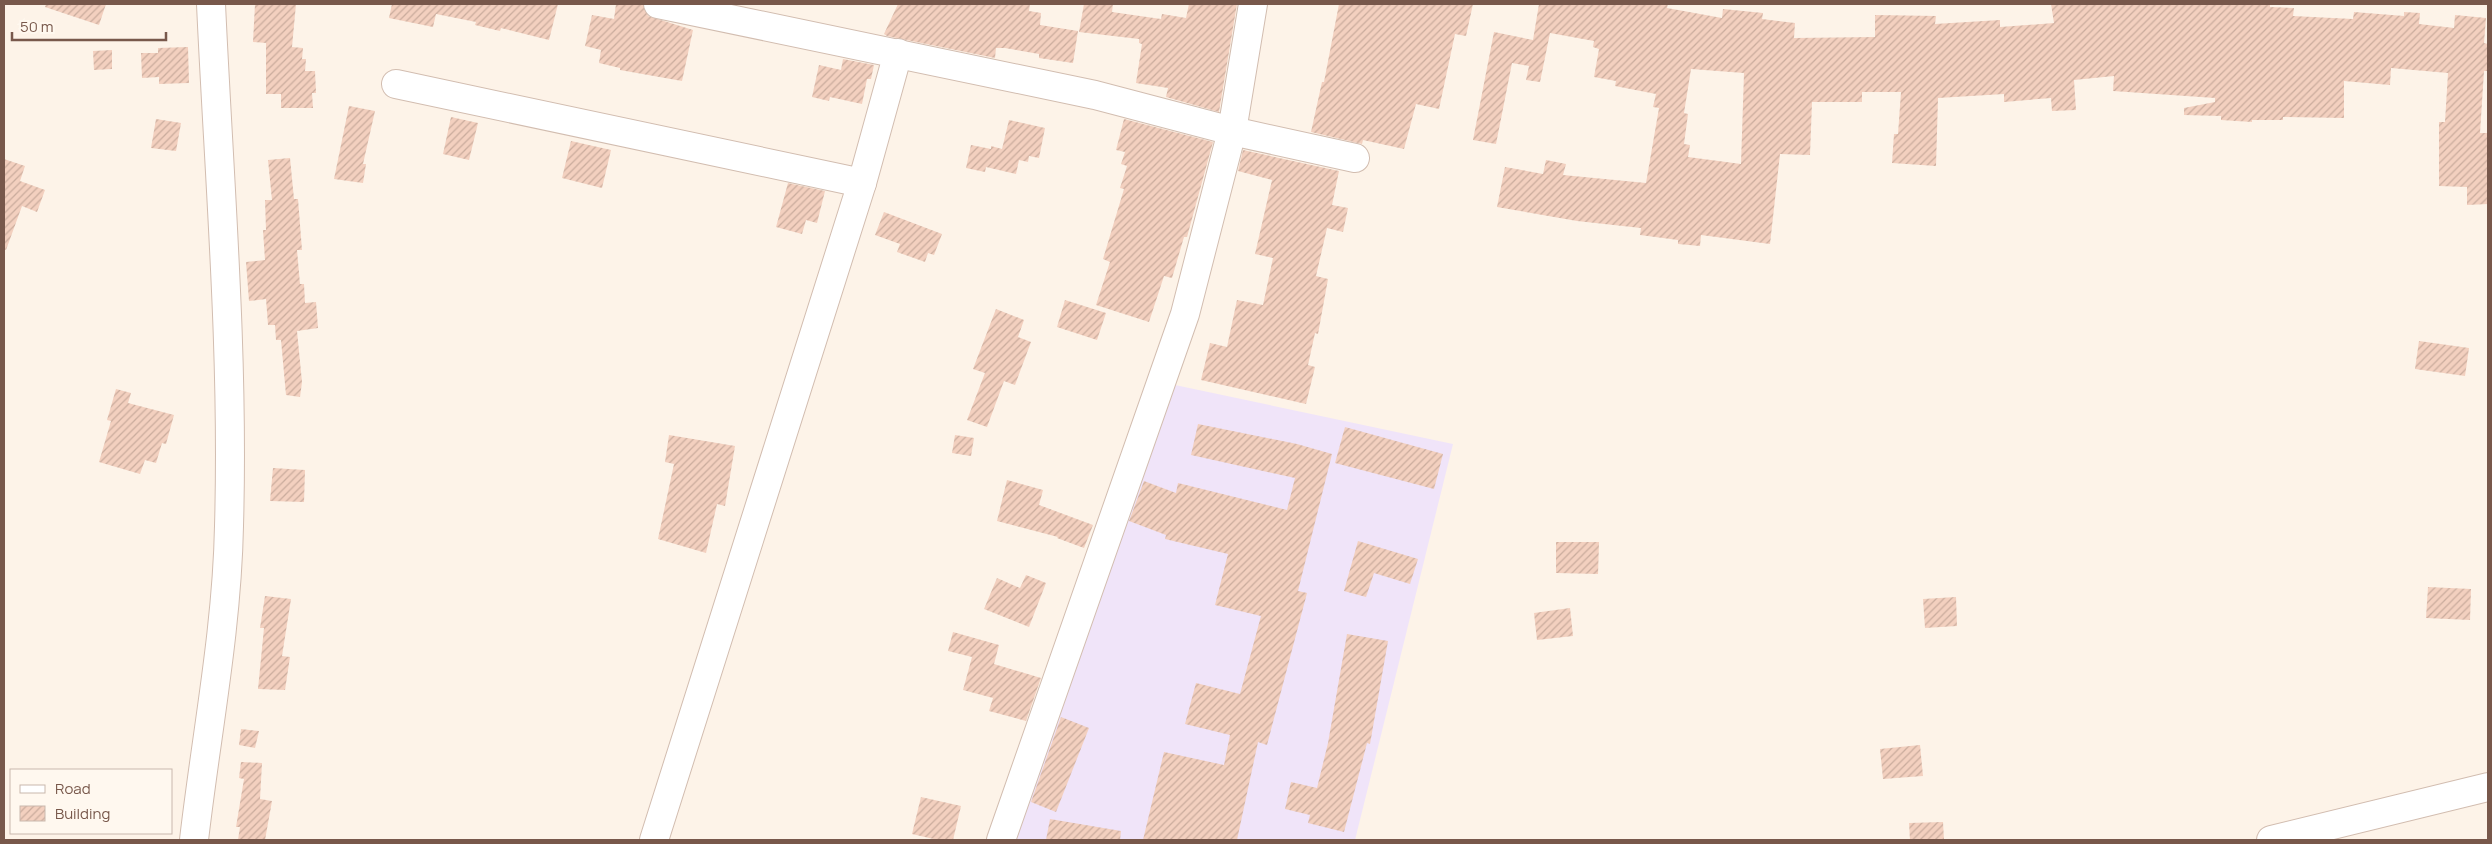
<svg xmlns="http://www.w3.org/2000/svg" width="2492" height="844" font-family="Manrope,sans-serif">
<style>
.education{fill:#f0e4f9}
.building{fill:url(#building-hatch);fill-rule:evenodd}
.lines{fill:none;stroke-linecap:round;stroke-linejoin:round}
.minor-casing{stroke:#d2bdb0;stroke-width:30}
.minor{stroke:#fff;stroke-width:28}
</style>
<defs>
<pattern id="building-hatch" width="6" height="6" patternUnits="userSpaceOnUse" patternTransform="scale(1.25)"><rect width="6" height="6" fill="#f3d0bf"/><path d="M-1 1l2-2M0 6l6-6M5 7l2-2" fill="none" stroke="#caac9d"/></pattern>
</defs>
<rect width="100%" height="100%" fill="#fdf3e8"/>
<!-- education -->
<polygon class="education" points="1175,385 1453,444 1355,840 1009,840"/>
<!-- building -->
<g class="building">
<polygon points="46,4 106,4 99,25 45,7"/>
<polygon points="255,4 296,4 292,47 303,48 302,59 306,59 305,71 315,71 316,93 312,93 313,108 281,108 281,94 266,94 266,43 253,42"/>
<polygon points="392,4 558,4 549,40 501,28 500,31 475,25 476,22 436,14 433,27 389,18"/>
<polygon points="616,4 643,4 648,16 693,30 682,81 620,70 620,68 599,63 601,50 585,46 592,15 614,19"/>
<polygon points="898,4 1030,4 1029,11 1041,13 1040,25 1078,31 1073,63 1039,58 1039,54 1005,48 996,48 995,58 887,36 884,34"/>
<polygon points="1084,4 1113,4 1112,12 1161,19 1162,14 1186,18 1189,4 1237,4 1219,112 1166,97 1168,88 1136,83 1142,44 1139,43 1139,39 1079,32"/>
<polygon points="1339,4 1473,4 1466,36 1455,34 1439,109 1416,104 1404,149 1363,140 1362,144 1311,132 1322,82 1324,82"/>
<path d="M 1539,4 L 1668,4 L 1667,8 L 1722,18 L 1723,9 L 1763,13 L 1762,19 L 1795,23 L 1794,38 L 1875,37 L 1875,15 L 1936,16 L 1935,24 L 2000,20 L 2000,27 L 2054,23 L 2051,4 L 2270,5 L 2270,7 L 2294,8 L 2293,16 L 2353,19 L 2354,12 L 2404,16 L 2404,12 L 2420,13 L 2419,24 L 2454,28 L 2455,15 L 2486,18 L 2484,43 L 2488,44 L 2488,71 L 2484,71 L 2480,133 L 2488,133 L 2488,204 L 2467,205 L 2467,187 L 2439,186 L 2439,122 L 2445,122 L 2448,73 L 2391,68 L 2390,85 L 2344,81 L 2344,118 L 2283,117 L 2283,120 L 2252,120 L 2252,122 L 2221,120 L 2221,116 L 2184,115 L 2184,108 L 2215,102 L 2215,98 L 2113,91 L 2114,76 L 2074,80 L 2076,110 L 2052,111 L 2051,98 L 2004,102 L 2004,94 L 1938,98 L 1936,166 L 1892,163 L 1894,134 L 1898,134 L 1901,92 L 1862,92 L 1862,102 L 1812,102 L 1810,155 L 1780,154 L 1770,244 L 1701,235 L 1700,246 L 1678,244 L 1678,240 L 1640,235 L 1641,228 L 1577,221 L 1497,207 L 1505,167 L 1543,174 L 1546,160 L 1566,164 L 1563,175 L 1646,183 L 1659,108 L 1653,107 L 1656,94 L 1615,86 L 1616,81 L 1594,77 L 1599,49 L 1593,47 L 1594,41 L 1550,33 L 1540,82 L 1526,80 L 1529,66 L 1512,63 L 1496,144 L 1473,140 L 1494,32 L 1533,40 ZM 1691,69 L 1744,73 L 1741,164 L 1688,157 L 1690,145 L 1684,144 L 1688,114 L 1684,113 Z"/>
<polygon points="188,47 189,83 159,84 159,77 142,78 141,53 158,53 158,48"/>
<polygon points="112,50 112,69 94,70 93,51"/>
<polygon points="843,59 874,65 871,79 867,79 862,104 830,97 829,101 812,97 819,65 841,70"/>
<polygon points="349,106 375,111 363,164 366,164 363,183 334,179"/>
<polygon points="451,117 478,123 469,160 443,154"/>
<polygon points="156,119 181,123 176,151 151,148"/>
<polygon points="1124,119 1213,142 1187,237 1184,237 1172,278 1164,276 1149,322 1096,305 1110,262 1103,259 1124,189 1120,188 1127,166 1121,164 1125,152 1116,150"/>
<polygon points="1009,120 1045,128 1039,158 1029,156 1028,162 1019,160 1016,174 986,167 985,172 966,168 971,145 991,149 991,146 1002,149"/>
<polygon points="571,141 611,150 602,188 562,178"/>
<polygon points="1243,150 1339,171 1332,205 1348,208 1343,232 1327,228 1316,276 1328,279 1318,334 1315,333 1308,365 1315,367 1306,404 1201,380 1210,343 1227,347 1237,300 1263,305 1273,258 1255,254 1272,180 1238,171"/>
<polygon points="290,158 294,199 298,199 302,250 297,250 300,284 304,284 305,303 316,302 318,328 297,331 302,382 300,397 286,395 281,340 276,340 275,325 268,325 266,299 249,301 246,262 265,260 263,230 266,230 265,200 272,200 268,160"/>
<polygon points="4,159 25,166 20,181 45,190 37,212 22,206 6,250 4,249"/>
<polygon points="788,183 825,191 817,223 806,220 802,234 776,227"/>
<polygon points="884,212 942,234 934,255 928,253 925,262 897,252 900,244 875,235"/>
<polygon points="1065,300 1106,313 1097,340 1057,327"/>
<polygon points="996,309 1024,320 1018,337 1031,342 1015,385 1004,381 987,427 967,420 985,373 973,369"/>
<polygon points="2419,341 2469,348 2465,376 2415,369"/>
<polygon points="116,389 131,393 128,403 174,415 166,444 162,443 156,463 145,460 140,474 99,462 111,421 107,420"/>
<polygon points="1198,424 1297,444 1332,454 1298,591 1307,593 1267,745 1258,742 1237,840 1143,840 1164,752 1224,765 1230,735 1185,724 1196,683 1240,694 1261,616 1215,605 1228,554 1165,539 1166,535 1129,521 1144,481 1176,493 1178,483 1287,510 1295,478 1191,455"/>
<polygon points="1345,427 1443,454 1434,489 1335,463"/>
<polygon points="669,435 735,446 725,506 717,504 706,553 658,539 674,464 665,462"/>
<polygon points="955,435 974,438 971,456 952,453"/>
<polygon points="273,468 305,470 304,502 270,501"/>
<polygon points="1007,480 1043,490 1039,505 1093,525 1084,548 1057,538 1058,537 997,521"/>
<polygon points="1358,541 1418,559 1410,584 1374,573 1366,597 1344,591"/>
<polygon points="1556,542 1599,542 1598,574 1556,573"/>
<polygon points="1026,575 1046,583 1029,627 984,609 997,578 1020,588"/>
<polygon points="2428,587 2471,589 2470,620 2426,618"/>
<polygon points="265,596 291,599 282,656 290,657 285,690 258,689 264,628 260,628"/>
<polygon points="1956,597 1957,626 1925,628 1923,599"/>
<polygon points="1570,608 1573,636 1537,640 1534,613"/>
<polygon points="953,632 999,645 994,664 1041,678 1026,721 989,711 993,698 963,690 972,657 948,651"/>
<polygon points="1347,634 1388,641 1370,744 1367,743 1344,832 1308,823 1310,815 1285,809 1291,782 1317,788 1328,743"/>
<polygon points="1061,717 1089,728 1056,812 1031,802"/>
<polygon points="241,729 259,731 255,748 239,745"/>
<polygon points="1920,745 1923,776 1883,779 1880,749"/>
<polygon points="241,762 262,763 260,799 272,801 265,840 238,840 240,827 236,827 244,779 239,778"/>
<polygon points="921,797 961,806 953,840 938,840 912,834"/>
<polygon points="1050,819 1121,831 1120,840 1046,840"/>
<polygon points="1943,822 1944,840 1910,840 1909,823"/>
</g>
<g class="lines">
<defs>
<g id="minor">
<polyline points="658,4 1095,95 1232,131 1355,158"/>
<polyline points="396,84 862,183"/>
<path d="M 194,840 C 206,736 227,631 229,526 C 234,352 219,178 211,4"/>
<polyline points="654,840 862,183 898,53"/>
<polyline points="1001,840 1185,314 1232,131 1253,4"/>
<polyline points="2271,840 2488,787"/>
</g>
</defs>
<!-- minor casing -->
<use href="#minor" class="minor-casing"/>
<!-- minor -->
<use href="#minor" class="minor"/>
</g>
<!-- border -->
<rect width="2492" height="844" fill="none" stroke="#78584b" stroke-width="10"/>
<!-- legend -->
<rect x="10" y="769" width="162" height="65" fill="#fff8ef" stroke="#c9b8ad"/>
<rect x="20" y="785" width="25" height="8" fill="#ffffff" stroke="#c9b8ad"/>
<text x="55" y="794" font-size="15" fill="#78584b">Road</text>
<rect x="20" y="806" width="25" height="15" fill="url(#building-hatch)" stroke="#c9b8ad"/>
<text x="55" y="819" font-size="15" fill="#78584b">Building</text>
<!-- scale -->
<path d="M12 32v8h154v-8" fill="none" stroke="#78584b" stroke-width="2.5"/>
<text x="20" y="32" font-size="15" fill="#78584b" stroke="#fff8ef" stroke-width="4" paint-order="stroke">50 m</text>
</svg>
